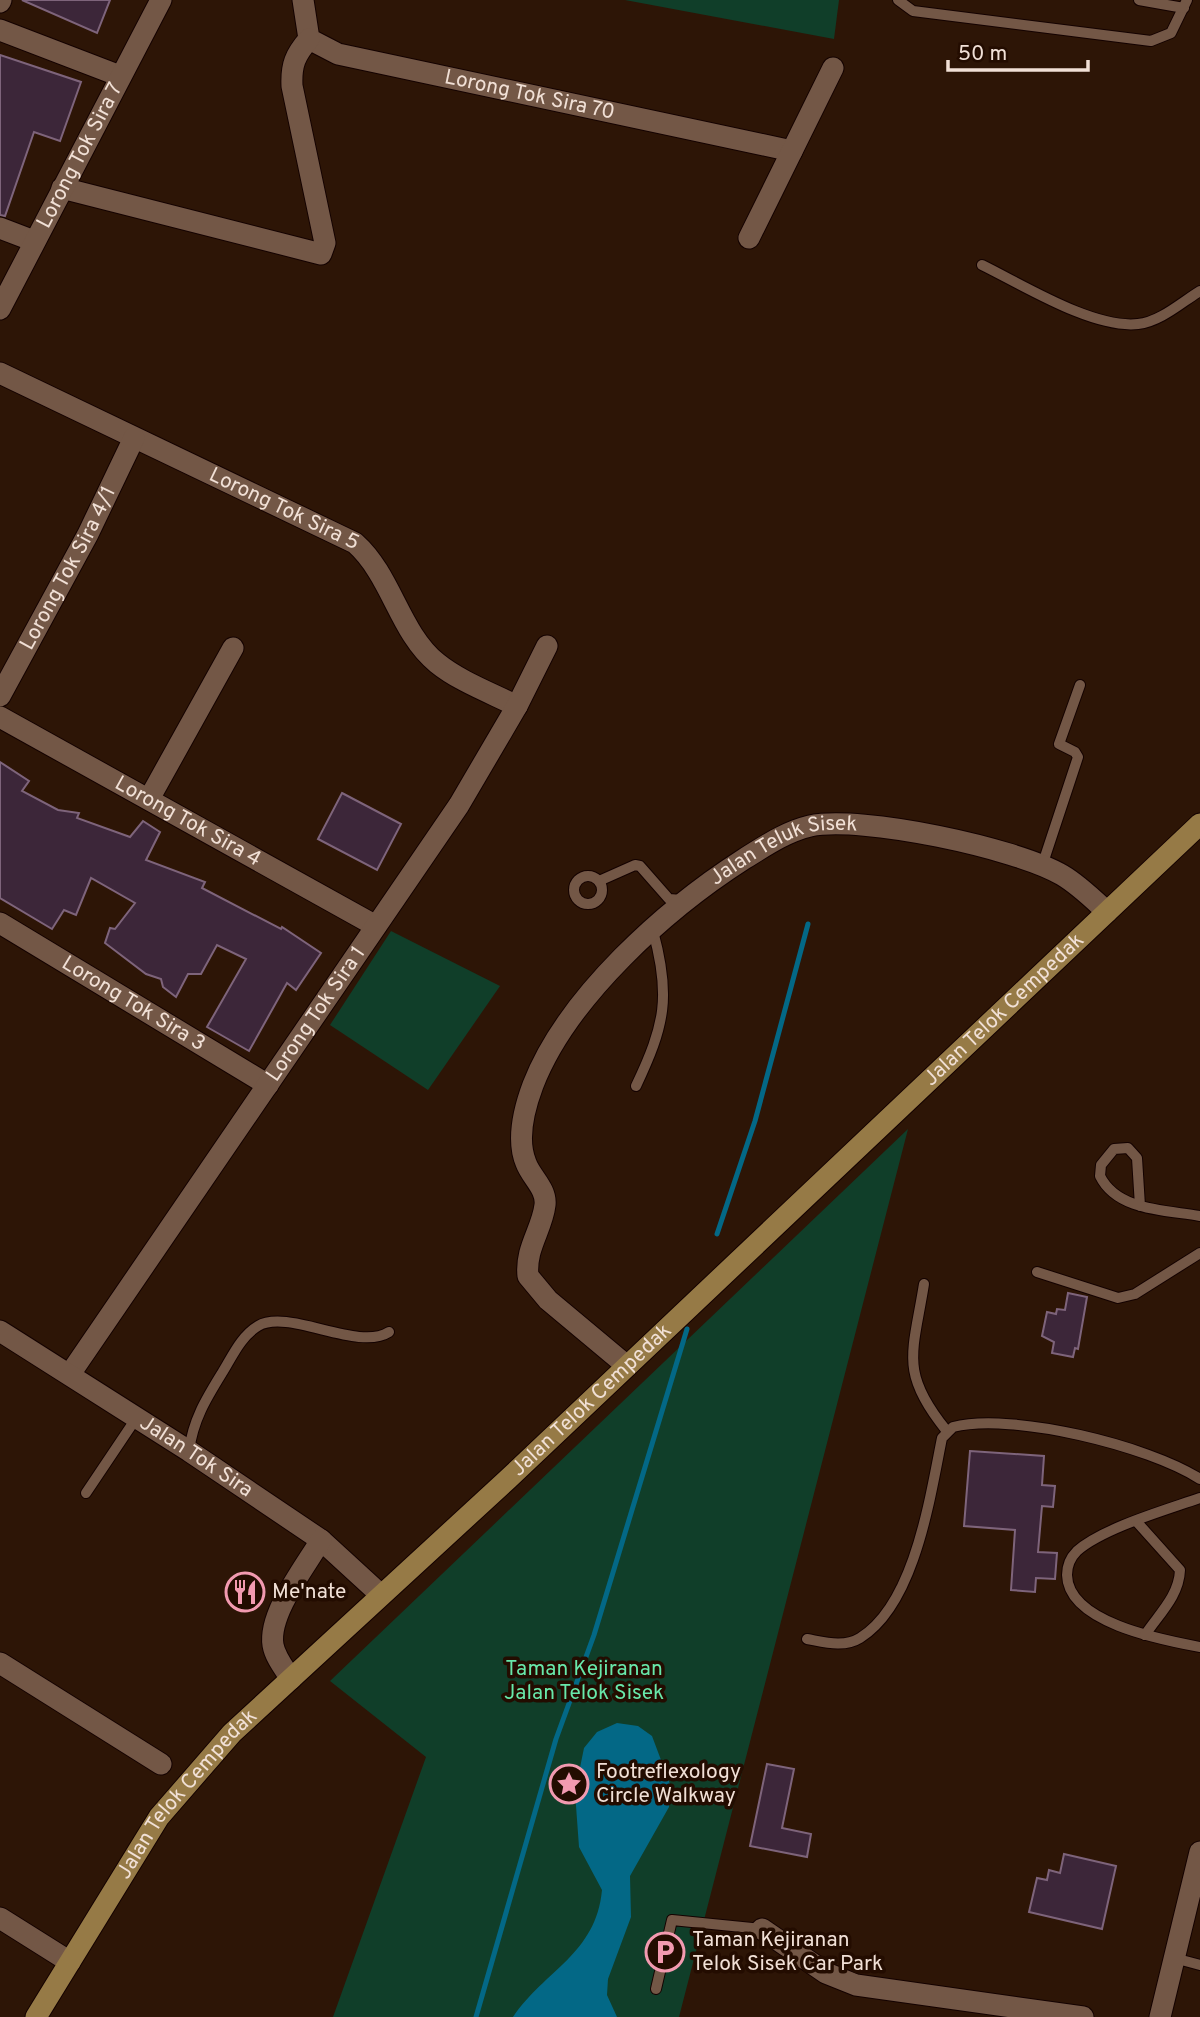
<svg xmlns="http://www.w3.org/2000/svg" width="1200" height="2017" font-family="Overpass,sans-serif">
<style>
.green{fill:#103e29}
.water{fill:#036886}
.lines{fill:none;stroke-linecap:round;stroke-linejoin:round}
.stream{stroke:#036886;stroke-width:5}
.building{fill:#3c2639;stroke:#7e647b;stroke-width:2}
.lane-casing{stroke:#140200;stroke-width:12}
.street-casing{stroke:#140200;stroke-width:23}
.secondary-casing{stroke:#140200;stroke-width:23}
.primary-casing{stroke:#140200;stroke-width:23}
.lane{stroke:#735746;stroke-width:10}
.street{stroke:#735746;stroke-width:21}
.secondary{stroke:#735746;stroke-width:21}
.primary{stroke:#967a46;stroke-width:21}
.labels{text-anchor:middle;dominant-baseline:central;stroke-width:7;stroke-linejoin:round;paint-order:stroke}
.street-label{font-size:21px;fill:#f1e0d6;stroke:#230c00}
.poi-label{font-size:21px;fill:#f1e0d6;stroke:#230c00;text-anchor:start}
.park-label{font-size:21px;fill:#68e8aa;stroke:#230c00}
</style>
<rect width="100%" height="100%" fill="#2d1506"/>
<!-- green -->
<g class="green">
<polygon points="625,0 839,0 834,39"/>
<polygon points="391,931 500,986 428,1090 330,1025"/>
<polygon points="908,1129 679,2017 333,2017 426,1757 330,1681"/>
</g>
<!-- water -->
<path class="water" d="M 617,1723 L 638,1726 L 652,1736 L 670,1784 L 669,1807 L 630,1876 L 631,1917 L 608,1979 L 607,1995 L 617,2017 L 513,2017 C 545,1970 596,1954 602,1890 L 579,1847 L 575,1792 L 584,1748 L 597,1732 Z"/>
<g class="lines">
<!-- stream -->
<g class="stream">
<polyline points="717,1234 755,1121 808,924"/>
<polyline points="476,2017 556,1739 594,1635 687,1329"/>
</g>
</g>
<!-- building -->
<g class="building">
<polygon points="22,0 110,0 97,33"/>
<polygon points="0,55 81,82 60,141 34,132 5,216 0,215"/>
<polygon points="0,762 29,781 22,791 58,810 79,813 77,818 130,837 143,821 160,832 146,860 205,882 202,888 281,929 282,927 321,953 296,990 287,983 249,1051 207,1027 246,959 217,945 201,974 188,974 176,997 163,987 161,979 146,974 105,943 110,928 115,929 135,903 91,878 76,915 64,910 52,929 0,898"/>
<polygon points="342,793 401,824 377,870 318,839"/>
<polygon points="1068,1293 1087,1297 1078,1349 1075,1348 1073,1357 1052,1353 1054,1342 1042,1336 1047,1312 1056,1314 1057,1309 1065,1310"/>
<polygon points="970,1451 1044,1456 1042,1485 1055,1486 1053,1507 1042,1506 1038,1552 1057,1553 1055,1579 1036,1578 1035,1592 1011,1590 1015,1530 964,1526"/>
<polygon points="767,1764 794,1769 782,1828 811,1834 807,1857 750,1846"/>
<polygon points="1064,1854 1116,1866 1102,1929 1029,1912 1037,1878 1047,1880 1049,1870 1060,1873"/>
</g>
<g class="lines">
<defs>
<g id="lane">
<polyline points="898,0 913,11 1151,41 1171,33 1187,0"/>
<polyline points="1139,0 1184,8"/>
<path d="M 982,265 C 1023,285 1093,329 1138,324 C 1160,322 1182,302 1200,291"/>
<polyline points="1042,866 1078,757 1075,752 1059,744 1080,685"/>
<circle cx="588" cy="890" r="14"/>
<polyline points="599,881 635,865 640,866 669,899 682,900"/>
<path d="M 636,1086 C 665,1025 671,996 653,931"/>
<path d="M 1140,1206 L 1137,1158 L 1128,1148 L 1114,1149 L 1101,1165 L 1100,1176 C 1117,1211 1166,1210 1200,1216"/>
<polyline points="1037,1272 1118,1298 1135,1294 1200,1253"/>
<path d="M 924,1284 C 913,1353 899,1372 946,1430"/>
<path d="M 189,1451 C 193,1420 206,1399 222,1373 C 232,1357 241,1336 258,1326 C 288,1308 358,1352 389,1332"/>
<polyline points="86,1493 137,1417"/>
<path d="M 1200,1498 C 1166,1510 1103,1528 1077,1551 C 1070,1558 1067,1566 1067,1575 C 1068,1623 1163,1640 1200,1647"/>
<path d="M 1136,1521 L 1180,1570 C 1179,1596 1159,1614 1145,1635"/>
<path d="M 807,1639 C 824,1642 844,1648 860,1638 C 915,1604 930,1497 942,1438 L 953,1427 C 1012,1412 1149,1446 1200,1479"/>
<polyline points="1174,1958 1200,1965"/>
<polyline points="656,1989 672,1920 762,1929"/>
</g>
<g id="street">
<path id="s1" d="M 303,0 L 309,39 L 338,54 L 792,151"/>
<polyline points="0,2 1,0"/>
<polyline points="0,30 120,76"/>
<path d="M 62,188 L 321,254 L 325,243 L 292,86 C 291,65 295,55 309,39"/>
<polyline points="0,228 34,241"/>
<polyline points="749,238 833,68"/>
<path id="s2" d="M 0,309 L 161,0"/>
<path id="s3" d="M 0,373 L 355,543 C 392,576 399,632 437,663 C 459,681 491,693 517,706"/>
<path id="s4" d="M 0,696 L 88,534 L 134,438"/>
<path id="s5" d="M 0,717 L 376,926"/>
<polyline points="149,799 233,648"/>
<path id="s6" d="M 0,923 L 268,1085"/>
<path id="s7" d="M 627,1366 L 548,1300 L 528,1276 C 525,1248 542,1230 545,1205 C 547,1189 531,1177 526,1163 C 516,1139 524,1109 533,1085 C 567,997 666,909 744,859 C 765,846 785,832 810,826 C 861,815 1016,848 1062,875 C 1079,885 1093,899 1107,912"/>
<path id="s8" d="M 70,1374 L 459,805 L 517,706 L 547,646"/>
<polyline points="0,1663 161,1764"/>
<polyline points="0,1918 70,1962"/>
<polyline points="762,1929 826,1973 856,1985 1083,2017"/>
<polyline points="1160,2017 1200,1852"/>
</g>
<g id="secondary">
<path id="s9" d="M 0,1331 L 189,1451 L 321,1540 L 381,1595"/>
<path d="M 291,1679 C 284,1668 275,1657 273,1645 C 268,1614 305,1567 321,1540"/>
</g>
<g id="primary">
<path id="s10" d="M 36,2017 L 159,1817 L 232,1733 L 508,1479 L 1200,824"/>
</g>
</defs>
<!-- lane casing -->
<use href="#lane" class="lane-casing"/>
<!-- street casing -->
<use href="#street" class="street-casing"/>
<!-- secondary casing -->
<use href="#secondary" class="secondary-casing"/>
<!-- primary casing -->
<use href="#primary" class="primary-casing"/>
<!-- lane -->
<use href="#lane" class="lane"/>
<!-- street -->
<use href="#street" class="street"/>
<!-- secondary -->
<use href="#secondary" class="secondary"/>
<!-- primary -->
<use href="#primary" class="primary"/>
</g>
<!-- icons -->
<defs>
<symbol id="restaurant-ring" viewBox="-11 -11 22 22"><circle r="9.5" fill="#230c00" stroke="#f29ab0" stroke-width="1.5"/><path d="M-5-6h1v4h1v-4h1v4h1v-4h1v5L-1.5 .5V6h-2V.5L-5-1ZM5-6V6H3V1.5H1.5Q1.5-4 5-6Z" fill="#f29ab0"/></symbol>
<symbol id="sight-ring" viewBox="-11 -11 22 22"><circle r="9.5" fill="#230c00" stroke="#f29ab0" stroke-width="1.5"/><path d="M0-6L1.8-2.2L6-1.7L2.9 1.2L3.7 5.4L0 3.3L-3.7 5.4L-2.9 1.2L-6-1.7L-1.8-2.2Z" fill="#f29ab0"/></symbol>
<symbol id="parking-ring" viewBox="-11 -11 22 22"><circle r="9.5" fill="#230c00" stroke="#f29ab0" stroke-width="1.5"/><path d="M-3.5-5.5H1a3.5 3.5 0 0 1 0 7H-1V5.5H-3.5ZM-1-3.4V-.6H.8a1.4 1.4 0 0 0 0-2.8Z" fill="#f29ab0"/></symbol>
</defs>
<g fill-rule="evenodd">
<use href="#restaurant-ring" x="223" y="1570" width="44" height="44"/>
<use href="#sight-ring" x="547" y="1762" width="44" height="44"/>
<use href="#parking-ring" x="643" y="1930" width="44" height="44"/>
</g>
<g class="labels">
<!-- street labels -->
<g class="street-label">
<text stroke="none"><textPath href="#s1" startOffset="268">Lorong Tok Sira 70</textPath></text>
<text stroke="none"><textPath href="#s2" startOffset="173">Lorong Tok Sira 7</textPath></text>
<text stroke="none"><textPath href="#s3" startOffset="315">Lorong Tok Sira 5</textPath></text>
<text stroke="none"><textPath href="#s4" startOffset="145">Lorong Tok Sira 4/1</textPath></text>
<text stroke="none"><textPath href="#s5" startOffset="215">Lorong Tok Sira 4</textPath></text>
<text stroke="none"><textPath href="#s7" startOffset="690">Jalan Teluk Sisek</textPath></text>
<text stroke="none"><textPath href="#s6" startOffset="156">Lorong Tok Sira 3</textPath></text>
<text stroke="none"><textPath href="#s10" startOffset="1404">Jalan Telok Cempedak</textPath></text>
<text stroke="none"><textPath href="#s8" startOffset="436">Lorong Tok Sira 1</textPath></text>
<text stroke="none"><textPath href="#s10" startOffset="836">Jalan Telok Cempedak</textPath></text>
<text stroke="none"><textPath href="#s9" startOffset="233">Jalan Tok Sira</textPath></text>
<text stroke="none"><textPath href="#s10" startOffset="270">Jalan Telok Cempedak</textPath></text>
</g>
<!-- poi labels -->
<g class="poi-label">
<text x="272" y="1592">Me'nate</text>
<text x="596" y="1772">Footreflexology<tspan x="596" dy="24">Circle Walkway</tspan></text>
<text x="692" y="1940">Taman Kejiranan<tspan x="692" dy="24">Telok Sisek Car Park</tspan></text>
</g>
<!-- park labels -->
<g class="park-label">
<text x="584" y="1669">Taman Kejiranan<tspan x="584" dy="24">Jalan Telok Sisek</tspan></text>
</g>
</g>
<!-- scale -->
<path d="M948 60v10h140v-10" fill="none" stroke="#f1e0d6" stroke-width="3.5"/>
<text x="958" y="60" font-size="21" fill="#f1e0d6" stroke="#230c00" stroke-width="5" paint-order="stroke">50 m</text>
</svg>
